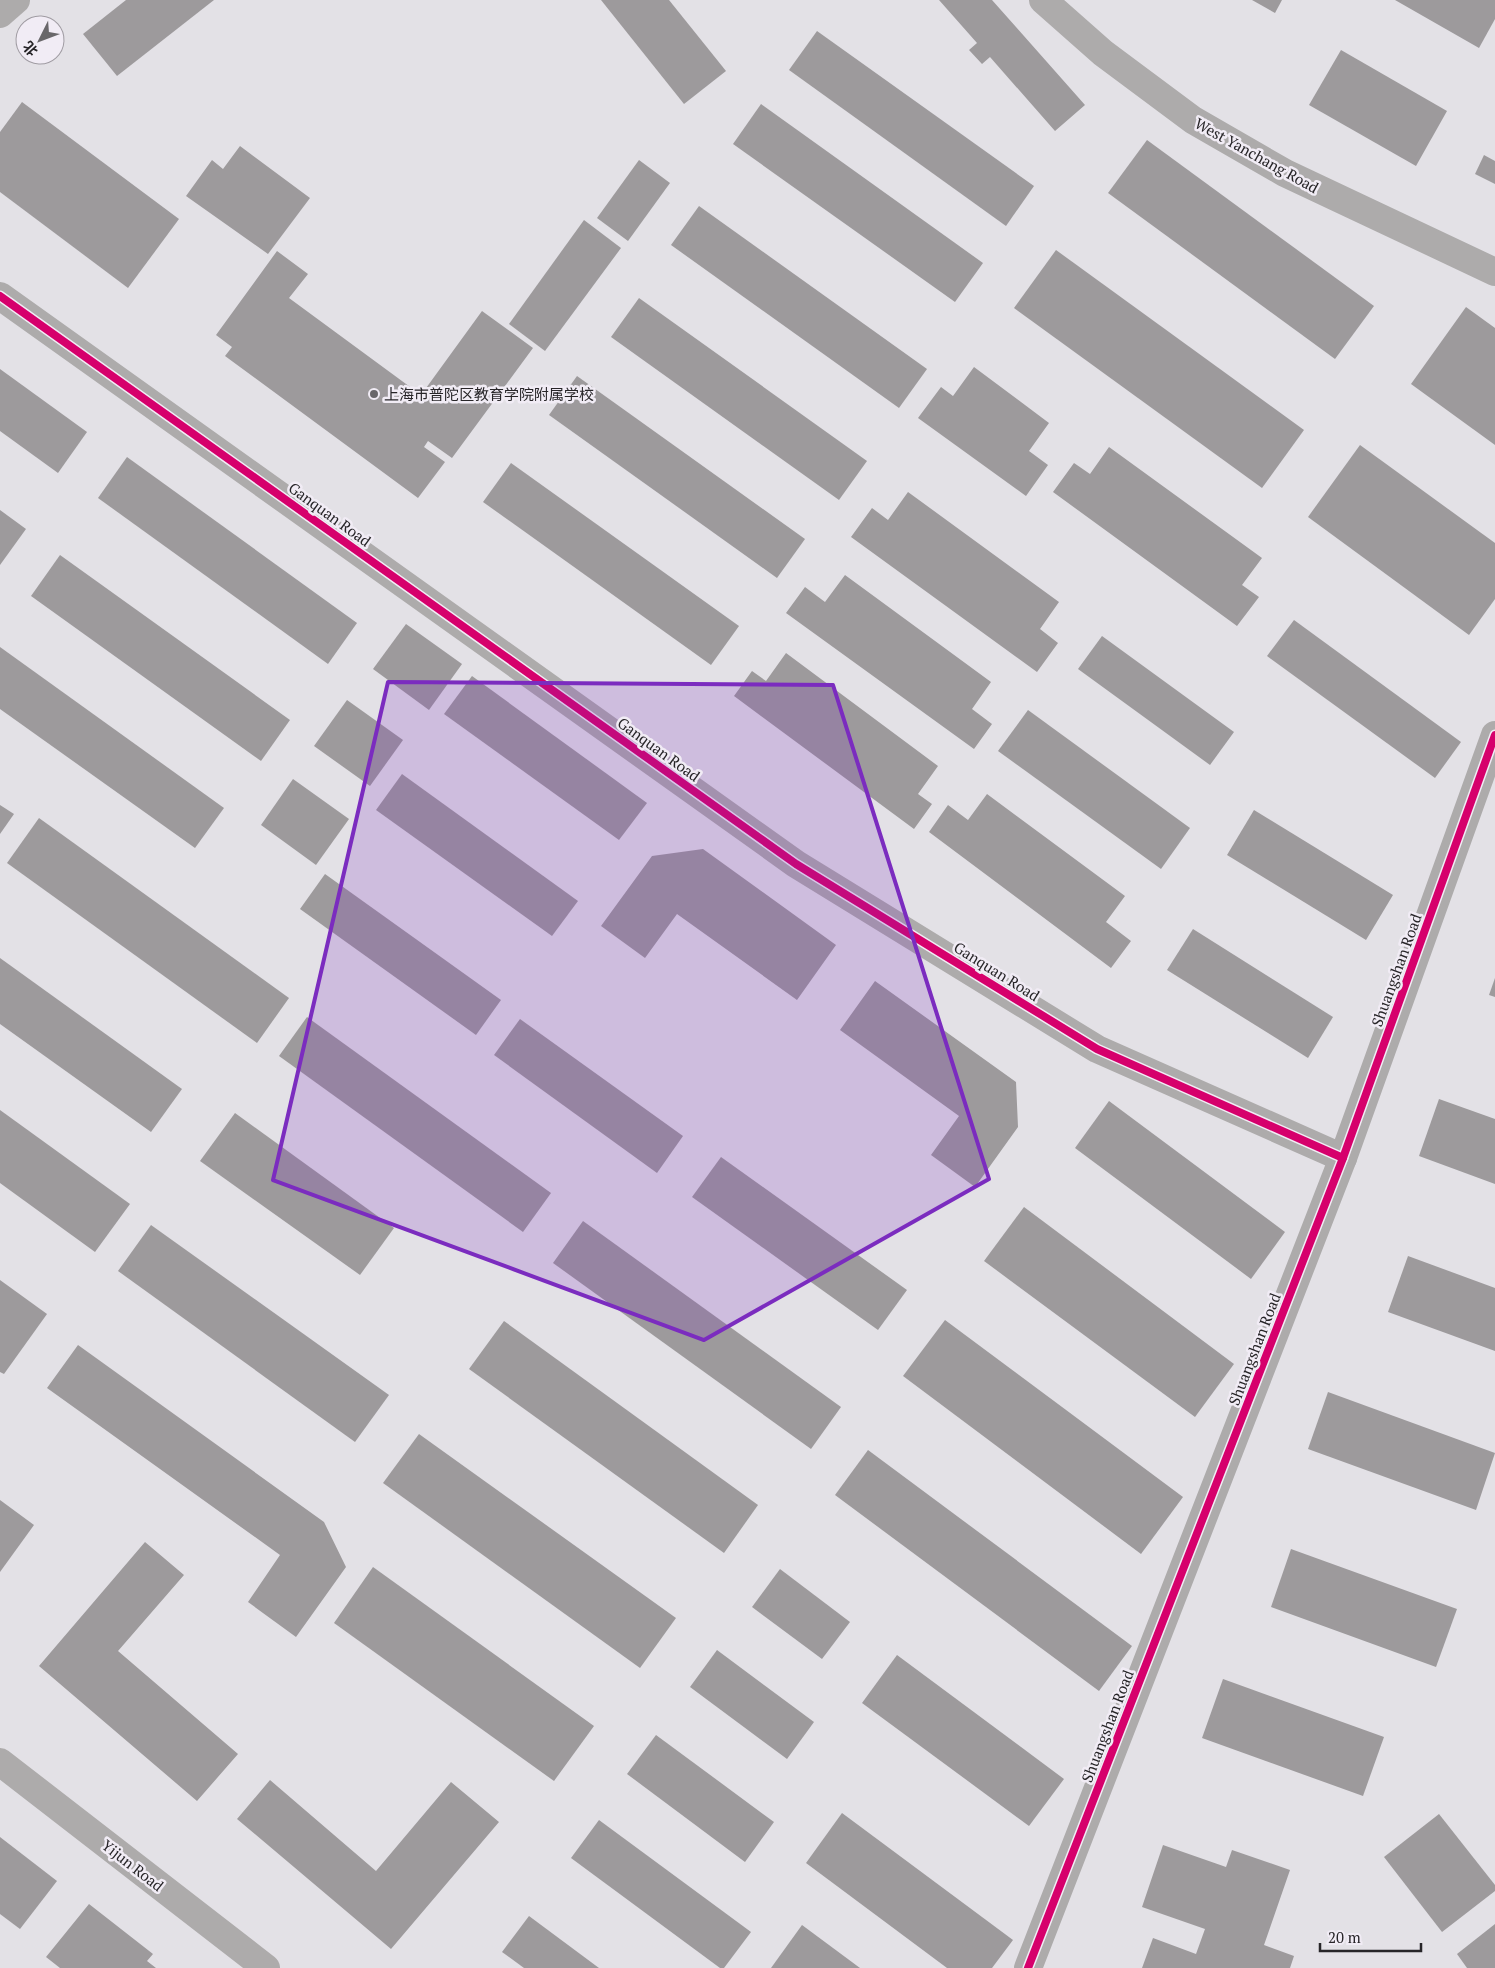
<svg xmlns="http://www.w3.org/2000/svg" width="1495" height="1968" font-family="'PT Serif','Noto Sans SC',serif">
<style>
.building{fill:#9d9a9c}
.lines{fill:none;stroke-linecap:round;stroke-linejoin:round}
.minor{stroke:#adabab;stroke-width:28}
.tertiary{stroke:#adabab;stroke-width:28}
.cycleway-casing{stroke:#f1ecf5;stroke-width:11}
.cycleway{stroke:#d6006c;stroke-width:8}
.marked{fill:#7b2cbf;fill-opacity:0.2;stroke:#7b2cbf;stroke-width:4;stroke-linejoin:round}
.poi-dot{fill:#69676a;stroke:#f1ecf5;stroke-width:2}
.labels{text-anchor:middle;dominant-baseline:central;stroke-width:5;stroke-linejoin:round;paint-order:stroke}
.street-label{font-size:15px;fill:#272528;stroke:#f1ecf5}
.poi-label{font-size:15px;fill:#272528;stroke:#f1ecf5;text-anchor:start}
</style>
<rect width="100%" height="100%" fill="#e3e1e6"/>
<!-- building -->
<g class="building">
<polygon points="126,0 214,0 117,76 83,34"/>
<polygon points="601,0 669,0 726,71 684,104"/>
<polygon points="939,0 992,0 1085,105 1055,131 990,57 982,64 969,50 977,43"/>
<polygon points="1252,0 1282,0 1275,13"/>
<polygon points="1395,0 1495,0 1495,19 1479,48"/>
<polygon points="817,31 1034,186 1006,226 789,70"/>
<polygon points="1341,50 1447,111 1416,166 1309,105"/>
<polygon points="22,102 179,219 128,288 0,192 0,132"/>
<polygon points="761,104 983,263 955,302 733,144"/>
<polygon points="1147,140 1374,306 1335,359 1108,193"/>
<polygon points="240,146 310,198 268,254 186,196 212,160 223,169"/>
<polygon points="1484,155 1495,161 1495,184 1475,174"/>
<polygon points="639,160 670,183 628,241 597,218"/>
<polygon points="699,206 927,369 899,408 671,245"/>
<polygon points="584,220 621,248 545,351 509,324"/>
<polygon points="1056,250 1304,430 1262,488 1014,308"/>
<polygon points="277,251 308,274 289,298 421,395 482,311 533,348 452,458 428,441 424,447 445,462 418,498 225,356 232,347 216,335"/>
<polygon points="639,298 867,461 839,500 611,337"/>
<polygon points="1466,307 1495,328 1495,445 1411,384"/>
<polygon points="974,367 1049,423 1029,451 1048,465 1026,496 918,418 941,387 953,396"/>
<polygon points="0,369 87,432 58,473 0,431"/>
<polygon points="577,376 805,539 777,578 549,415"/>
<polygon points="1360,445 1495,543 1495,599 1469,635 1308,517"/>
<polygon points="1109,447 1262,558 1242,585 1259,597 1237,626 1053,492 1074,463 1090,474"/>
<polygon points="127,457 357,623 328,664 98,498"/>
<polygon points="511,463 739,626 711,665 483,502"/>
<polygon points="908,492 1059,602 1040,629 1058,643 1037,672 851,537 872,508 888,520"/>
<polygon points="0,510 26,529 0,565"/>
<polygon points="60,555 290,720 261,761 31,596"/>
<polygon points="845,575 991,682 972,709 992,724 974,749 786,613 805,587 825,602"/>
<polygon points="1294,620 1461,742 1435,778 1267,656"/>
<polygon points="406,624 462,664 429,710 373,669"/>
<polygon points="1102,636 1234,732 1210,765 1078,669"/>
<polygon points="0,647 224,808 195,848 0,709"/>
<polygon points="786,653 938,766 918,794 932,804 914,829 734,696 752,671 766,681"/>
<polygon points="472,676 647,803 619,840 444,714"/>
<polygon points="347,700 403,740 370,786 314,746"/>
<polygon points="1028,710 1190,828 1161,869 998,751"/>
<polygon points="402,774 578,901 552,936 376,810"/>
<polygon points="293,779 349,819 316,865 261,825"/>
<polygon points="987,794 1125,896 1106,922 1131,941 1111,968 929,832 948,805 968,820"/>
<polygon points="0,805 14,814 0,834"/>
<polygon points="1254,810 1393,895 1366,940 1227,855"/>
<polygon points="39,818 289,998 257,1043 7,863"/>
<polygon points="703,849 836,945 797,1000 677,914 645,958 601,926 652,856"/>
<polygon points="325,874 501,1000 476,1035 300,909"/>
<polygon points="1193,929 1333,1017 1308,1058 1167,970"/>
<polygon points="0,958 182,1089 151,1132 0,1024"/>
<polygon points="1495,978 1495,997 1489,995"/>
<polygon points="875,981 1016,1082 1018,1127 975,1187 931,1155 959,1116 840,1030"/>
<polygon points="307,1017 551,1193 523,1232 279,1056"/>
<polygon points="520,1019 683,1136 657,1173 494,1055"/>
<polygon points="1439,1099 1495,1119 1495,1184 1419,1156"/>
<polygon points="1109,1101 1285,1232 1251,1279 1075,1148"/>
<polygon points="0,1110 130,1204 95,1252 0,1183"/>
<polygon points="235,1113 394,1228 360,1275 200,1161"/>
<polygon points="721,1157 907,1290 878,1330 692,1197"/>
<polygon points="1024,1207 1234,1364 1195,1417 984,1261"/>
<polygon points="583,1221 841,1407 811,1449 553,1263"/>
<polygon points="151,1225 389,1395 355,1442 118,1271"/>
<polygon points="1408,1256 1495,1288 1495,1351 1388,1312"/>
<polygon points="0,1280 47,1314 4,1374 0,1372"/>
<polygon points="945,1320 1183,1497 1141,1554 903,1376"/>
<polygon points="504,1321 758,1505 724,1553 469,1369"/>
<polygon points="78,1345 324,1522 346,1567 296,1637 248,1602 280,1555 47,1388"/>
<polygon points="1328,1392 1495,1453 1476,1510 1308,1449"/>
<polygon points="419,1434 676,1618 640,1668 383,1483"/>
<polygon points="868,1450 1132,1646 1099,1691 835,1495"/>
<polygon points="0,1500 34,1525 0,1572"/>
<polygon points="145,1542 184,1575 118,1651 238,1754 197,1801 39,1666"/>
<polygon points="1291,1549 1457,1609 1436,1667 1271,1607"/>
<polygon points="373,1567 594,1726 554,1781 334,1623"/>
<polygon points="780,1569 850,1622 822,1659 752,1607"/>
<polygon points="717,1650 814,1722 787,1759 690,1687"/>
<polygon points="897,1655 1064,1779 1029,1826 862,1703"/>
<polygon points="1223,1679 1384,1737 1363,1796 1202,1738"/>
<polygon points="656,1735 774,1822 745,1862 627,1774"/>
<polygon points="270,1780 376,1871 451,1782 499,1822 391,1949 237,1819"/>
<polygon points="842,1813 1013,1940 992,1968 947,1968 806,1863"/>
<polygon points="1439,1814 1495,1885 1495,1891 1442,1932 1384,1857"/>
<polygon points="599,1820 751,1932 724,1968 720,1968 571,1858"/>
<polygon points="0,1837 57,1881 20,1929 0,1914"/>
<polygon points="1163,1845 1226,1867 1232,1850 1290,1870 1264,1945 1294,1956 1290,1968 1142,1968 1153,1938 1196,1954 1205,1929 1142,1907"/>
<polygon points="89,1904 153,1954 147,1961 156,1968 60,1968 46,1957"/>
<polygon points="529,1916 599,1968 524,1968 502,1952"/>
<polygon points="1495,1924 1495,1968 1467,1968 1457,1954"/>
<polygon points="802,1925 860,1968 771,1968"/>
</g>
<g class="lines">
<!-- minor -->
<g class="minor">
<polyline points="0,14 16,0"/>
<polyline points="0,296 796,864 1097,1049 1343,1158"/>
<polyline points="0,1762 266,1968"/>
</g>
<!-- tertiary -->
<g class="tertiary">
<polyline points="1043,0 1103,53 1193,120 1285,173 1495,272"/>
<polyline points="1028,1968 1343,1158 1495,735"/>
</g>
<defs>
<g id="cycleway">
<polyline points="0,296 796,864 1097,1049 1343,1158"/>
<polyline points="1028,1968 1343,1158 1495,735"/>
</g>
</defs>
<!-- cycleway casing -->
<use href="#cycleway" class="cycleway-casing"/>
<!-- cycleway -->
<use href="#cycleway" class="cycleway"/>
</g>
<!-- marked area -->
<path class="marked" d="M 388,682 L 833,685 L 989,1179 L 704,1340 L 273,1180 Z"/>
<!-- markers -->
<circle class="poi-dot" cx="374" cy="394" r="5"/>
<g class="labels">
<!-- street labels -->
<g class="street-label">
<text transform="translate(1257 155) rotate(29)">West Yanchang Road</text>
<text transform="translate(330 514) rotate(36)">Ganquan Road</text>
<text transform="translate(659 749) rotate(36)">Ganquan Road</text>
<text transform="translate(1396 970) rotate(-70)">Shuangshan Road</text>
<text transform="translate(997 971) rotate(32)">Ganquan Road</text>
<text transform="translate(1254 1349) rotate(-69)">Shuangshan Road</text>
<text transform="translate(1107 1726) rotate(-69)">Shuangshan Road</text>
<text transform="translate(133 1865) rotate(38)">Yijun Road</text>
</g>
<!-- poi labels -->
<g class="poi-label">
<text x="384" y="394">上海市普陀区教育学院附属学校</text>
</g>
</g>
<!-- north arrow -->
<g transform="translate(40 40) rotate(228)"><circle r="24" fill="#f1ecf5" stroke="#a09ca3"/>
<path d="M0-4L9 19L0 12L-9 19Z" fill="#69676a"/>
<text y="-8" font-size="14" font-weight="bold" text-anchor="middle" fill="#272528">北</text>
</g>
<!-- scale -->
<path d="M1320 1943v8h101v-8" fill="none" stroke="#272528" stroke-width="2.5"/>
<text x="1328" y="1943" font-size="15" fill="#272528" stroke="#f1ecf5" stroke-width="4" paint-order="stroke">20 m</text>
</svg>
